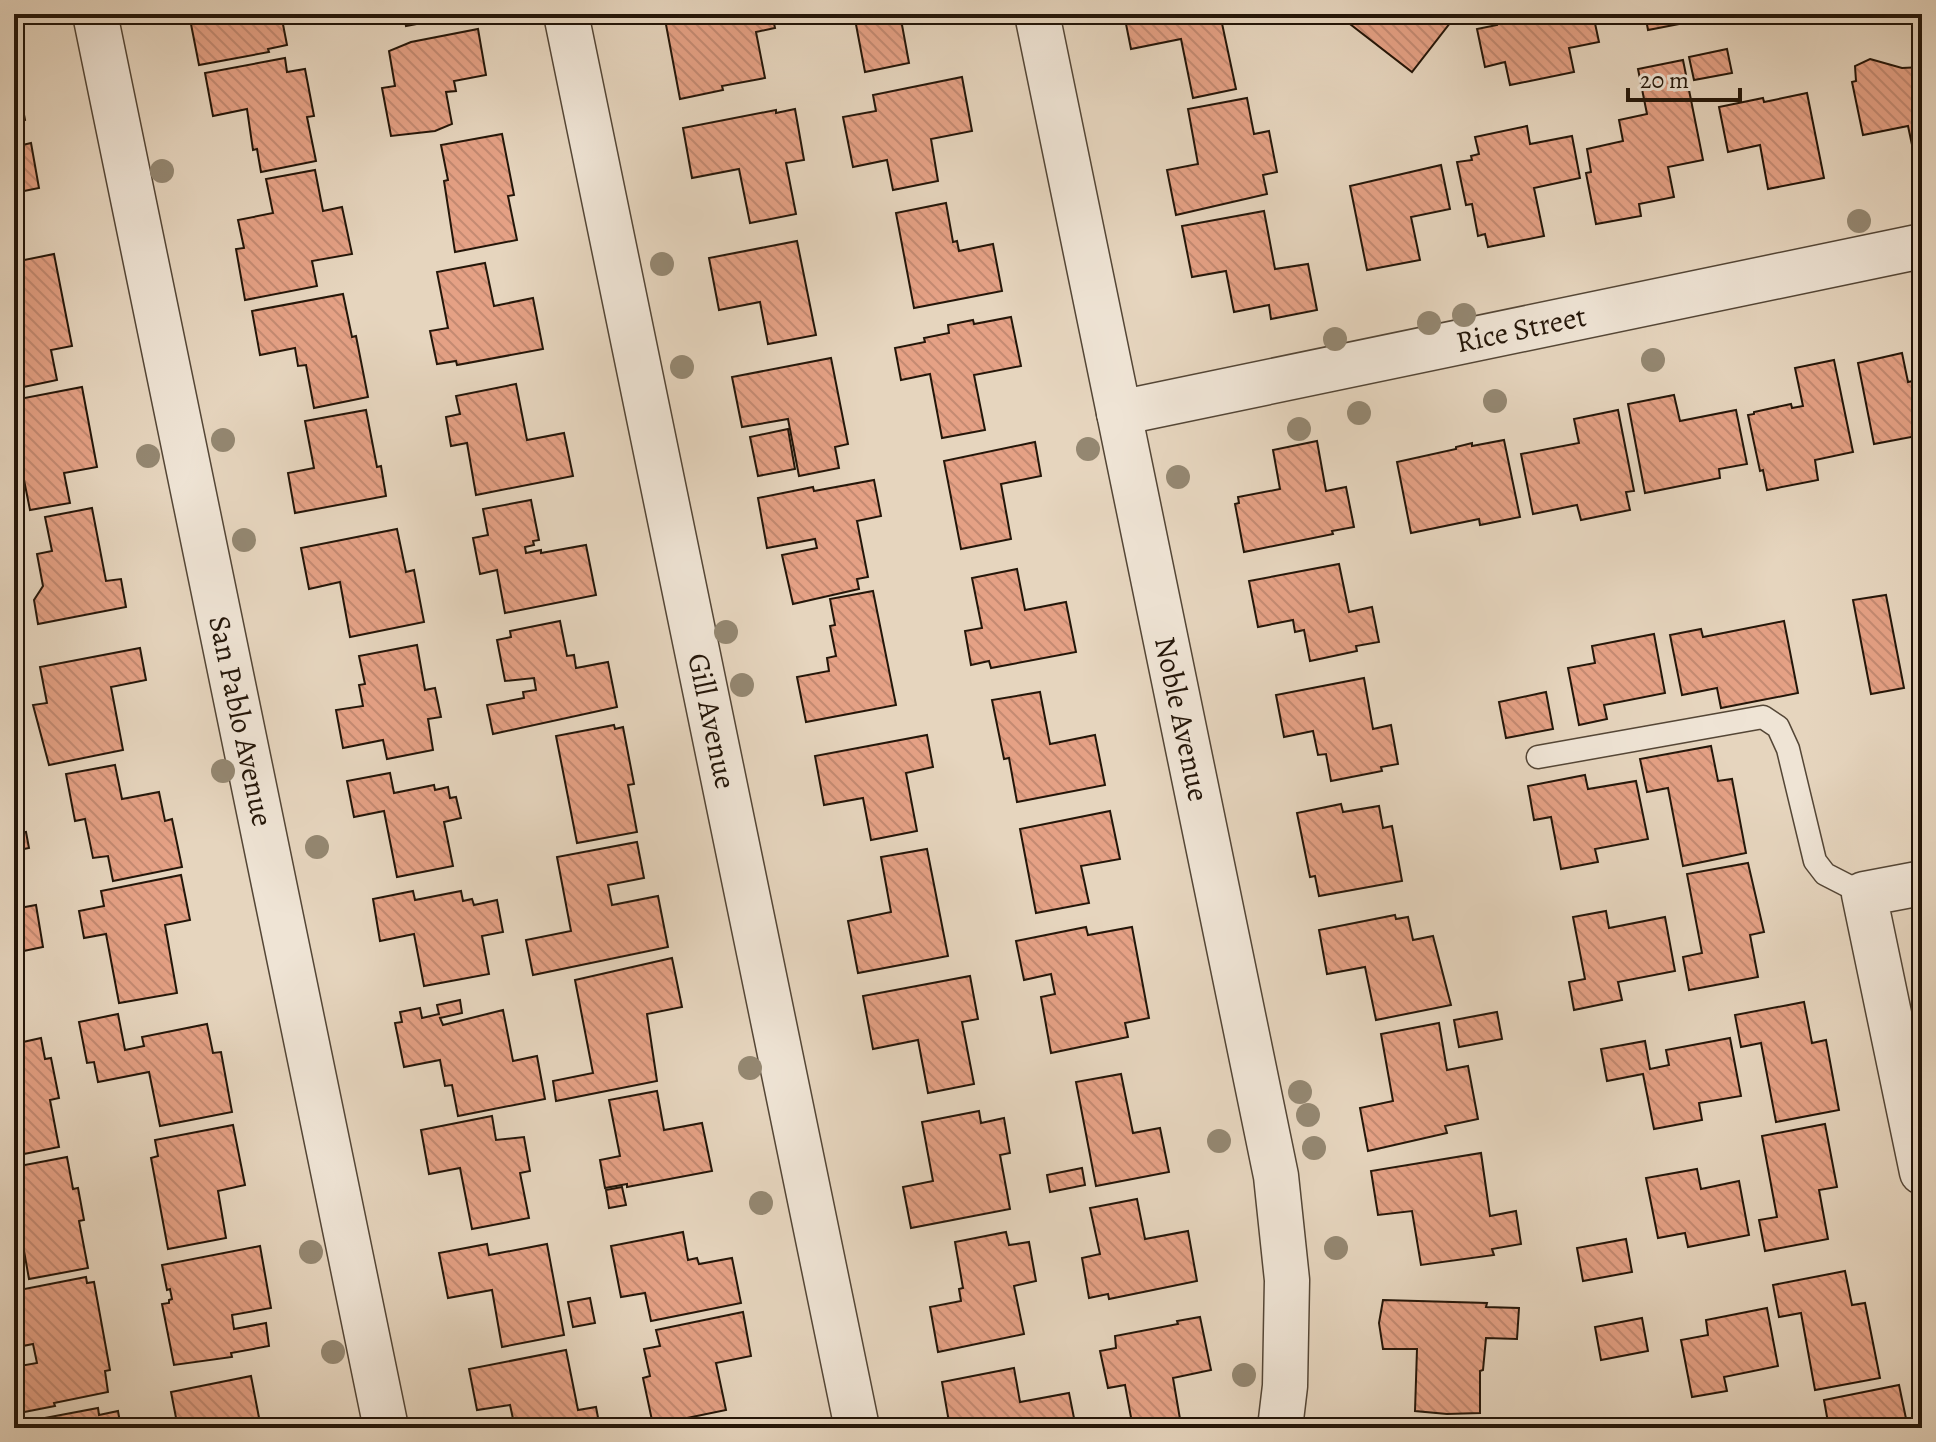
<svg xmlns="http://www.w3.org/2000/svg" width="1936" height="1442" font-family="Alegreya,serif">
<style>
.building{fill:url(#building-back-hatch);stroke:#241609;stroke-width:2}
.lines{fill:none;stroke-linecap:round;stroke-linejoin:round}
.lane-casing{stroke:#544636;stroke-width:25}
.street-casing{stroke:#544636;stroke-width:47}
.lane{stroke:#efe4d5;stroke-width:22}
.street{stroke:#efe4d5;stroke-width:44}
.tree{fill:#948771}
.labels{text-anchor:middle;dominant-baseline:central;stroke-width:6;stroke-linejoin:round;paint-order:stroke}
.street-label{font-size:30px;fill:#241609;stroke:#efe4d5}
</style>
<defs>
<pattern id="building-back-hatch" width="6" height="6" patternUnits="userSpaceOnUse" patternTransform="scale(2)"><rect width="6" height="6" fill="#e5a185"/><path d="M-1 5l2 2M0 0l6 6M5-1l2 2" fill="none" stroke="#c48a72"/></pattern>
</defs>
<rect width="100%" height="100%" fill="#e6d5be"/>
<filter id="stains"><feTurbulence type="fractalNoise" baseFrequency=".0025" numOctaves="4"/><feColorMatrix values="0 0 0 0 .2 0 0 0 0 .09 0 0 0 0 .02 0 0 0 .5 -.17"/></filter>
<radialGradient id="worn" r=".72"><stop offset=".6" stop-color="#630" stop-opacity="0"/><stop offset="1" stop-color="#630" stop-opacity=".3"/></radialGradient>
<!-- building -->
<g class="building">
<polygon points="189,14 281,14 287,45 268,49 269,52 199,65"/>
<polygon points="404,14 468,14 406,26"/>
<polygon points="664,14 772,14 775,28 756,32 765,78 722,86 723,90 680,99"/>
<polygon points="854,14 900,14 909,63 865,72"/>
<polygon points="1124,14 1220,14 1236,89 1193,98 1181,39 1131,49"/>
<polygon points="1337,14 1457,14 1412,72"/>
<polygon points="1495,14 1593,14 1599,42 1569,48 1574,72 1510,85 1505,62 1485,67 1477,29 1497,25"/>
<polygon points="1645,14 1699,14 1700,20 1648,30"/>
<polygon points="478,29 486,75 454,81 456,91 446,92 452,124 435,131 391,136 382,88 395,86 389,51 411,42"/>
<polygon points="1727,49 1732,73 1694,80 1689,57"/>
<polygon points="285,58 287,72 305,69 314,116 307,117 316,161 261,172 257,149 253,150 247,109 213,116 205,73"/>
<polygon points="1870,59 1902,68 1922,67 1922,158 1915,159 1908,126 1863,135 1852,82 1856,81 1855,66"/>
<polygon points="1683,60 1703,160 1668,167 1674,197 1639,204 1641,216 1596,224 1586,173 1591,172 1587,149 1623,141 1619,120 1647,114 1638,69"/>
<polygon points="14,61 25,120 14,122"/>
<polygon points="962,77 972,131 931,139 938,181 893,190 887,160 853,167 843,117 876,111 873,95"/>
<polygon points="1807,93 1824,178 1768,189 1760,145 1728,152 1719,107 1763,98 1764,102"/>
<polygon points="1247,98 1254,134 1269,131 1277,172 1263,175 1267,194 1176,215 1167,170 1198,164 1188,109"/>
<polygon points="795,109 804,160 786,163 796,214 750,223 739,169 692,178 683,128 776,110 776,113"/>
<polygon points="1527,126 1530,144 1572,136 1580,178 1534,188 1544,236 1488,247 1485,234 1478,236 1472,204 1466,205 1457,162 1472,160 1471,156 1479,154 1475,137"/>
<polygon points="502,134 514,195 508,196 517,240 455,252 444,181 448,180 441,145"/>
<polygon points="31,143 39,188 14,193 14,147"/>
<polygon points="1441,165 1450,209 1411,217 1420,260 1367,270 1350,186"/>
<polygon points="315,170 323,211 342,207 352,254 312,261 317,286 245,300 236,249 244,248 238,220 273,213 266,179"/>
<polygon points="946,203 953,242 957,241 959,251 993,244 1002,291 914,308 896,213"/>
<polygon points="1264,211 1275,269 1308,264 1317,310 1271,319 1269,305 1234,312 1226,271 1192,277 1182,226"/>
<polygon points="797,241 816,335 768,344 760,302 719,310 709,258"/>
<polygon points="54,254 72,346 51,350 57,380 14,389 14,262"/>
<polygon points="485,263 494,306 533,298 543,349 457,365 456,361 437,364 430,331 448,328 437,272"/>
<polygon points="343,294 352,337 356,336 368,397 314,408 306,365 298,366 295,348 260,355 252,311"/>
<polygon points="1011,317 1021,366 974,375 985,430 942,438 930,374 901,380 895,348 925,342 924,338 949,333 948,325 973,320 974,324"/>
<polygon points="1902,353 1908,382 1922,379 1922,435 1874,444 1858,363"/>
<polygon points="831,358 848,444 835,447 839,468 799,476 788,419 742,427 732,377"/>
<polygon points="1834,360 1853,452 1815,460 1818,480 1767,490 1763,470 1760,471 1748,415 1754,414 1754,412 1791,404 1792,408 1803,406 1795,368"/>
<polygon points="516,384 527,440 564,433 573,476 476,495 467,443 451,446 446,417 460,414 456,396"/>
<polygon points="82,387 97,467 64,473 70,503 30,510 24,480 14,482 14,400"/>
<polygon points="1674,395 1680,421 1736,410 1747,464 1719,469 1720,478 1645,493 1628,404"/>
<polygon points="366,410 377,467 381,466 386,496 295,513 288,473 314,468 305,421"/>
<polygon points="1618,410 1634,491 1626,492 1630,510 1581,520 1577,505 1533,514 1521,454 1579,443 1574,419"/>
<polygon points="788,429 795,469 758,476 750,437"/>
<polygon points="1504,440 1520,517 1480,525 1479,519 1411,533 1397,462 1456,449 1456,447 1472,443 1472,446"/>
<polygon points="1317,441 1326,491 1346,487 1354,527 1332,531 1333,534 1244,552 1235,504 1239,503 1238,497 1280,489 1273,450"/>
<polygon points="1035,442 1041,476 1001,484 1011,539 961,549 944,461"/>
<polygon points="874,480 881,516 857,521 868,577 857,579 859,589 793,604 782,555 817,548 815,539 767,548 758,498 813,487 814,491"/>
<polygon points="531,500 539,540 533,541 534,545 525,547 526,553 541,550 541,553 586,545 596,595 505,613 497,570 480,574 473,538 488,535 483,509"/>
<polygon points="92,508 106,581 121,579 126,607 38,624 34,600 43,586 37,554 52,551 45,517"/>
<polygon points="397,529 406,572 414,570 424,622 350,637 340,582 309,589 301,548"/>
<polygon points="1339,564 1349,612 1372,607 1379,642 1356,646 1357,651 1310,661 1304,630 1295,632 1293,620 1258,627 1249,581"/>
<polygon points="1017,569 1025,610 1066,602 1076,652 991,668 989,661 971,665 965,631 982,628 972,578"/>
<polygon points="873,591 896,705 806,722 797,677 829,671 827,658 836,656 830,626 835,625 830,599"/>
<polygon points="1886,595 1904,688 1871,694 1853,600"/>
<polygon points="560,621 567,656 574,655 576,668 608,662 617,707 493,734 487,705 524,698 523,692 536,690 534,678 505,681 497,640 511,637 510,631"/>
<polygon points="1784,621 1798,693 1721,708 1717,688 1682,695 1670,635 1701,629 1703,637"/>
<polygon points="1654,634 1665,693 1604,705 1607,719 1579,725 1568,668 1595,663 1592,646"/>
<polygon points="417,645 425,690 435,688 441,717 428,719 433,750 387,759 383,740 343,748 336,710 363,706 359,685 365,684 359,656"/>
<polygon points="140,648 146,680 111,687 123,750 49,765 33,705 47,703 40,667"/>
<polygon points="1364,678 1373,729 1391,725 1398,764 1381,767 1382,771 1331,781 1326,754 1318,755 1313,731 1284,737 1276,695"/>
<polygon points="1040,692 1050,744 1095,735 1105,785 1017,802 1009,758 1004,759 992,700"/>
<polygon points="1546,692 1553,729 1506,738 1499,702"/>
<polygon points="614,725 615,729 623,727 634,784 628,785 637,832 577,843 556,736"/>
<polygon points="927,735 933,767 906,773 917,831 871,840 863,798 824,805 815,756"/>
<polygon points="1711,746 1718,781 1732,779 1746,853 1683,866 1668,788 1647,792 1640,759"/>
<polygon points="115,765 122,799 159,792 165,821 172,819 182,867 113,881 108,856 93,858 85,819 75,821 66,774"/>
<polygon points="390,773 394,793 434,785 435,790 448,787 450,798 456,797 461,818 444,822 453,866 397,877 384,811 354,817 347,781"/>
<polygon points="1585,775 1588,789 1636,781 1648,839 1595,849 1598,862 1561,869 1551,817 1534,820 1528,786"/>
<polygon points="1341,804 1343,812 1379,806 1383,828 1392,826 1402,881 1319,896 1315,876 1310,877 1297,813"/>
<polygon points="1110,811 1120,859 1081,866 1089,903 1036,913 1020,829"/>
<polygon points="26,832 29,848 14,851 14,834"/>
<polygon points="637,842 644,878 608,885 612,905 658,896 668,947 533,975 526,940 571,931 557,857"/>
<polygon points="927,849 948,956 858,973 848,921 891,912 881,857"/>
<polygon points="1748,863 1764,932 1750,935 1758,977 1689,990 1683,957 1702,953 1687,874"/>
<polygon points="181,875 190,920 165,925 177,993 119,1003 106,934 84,938 79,911 104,906 101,891"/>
<polygon points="413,891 415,900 461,891 463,901 472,899 474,905 497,900 503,932 482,936 489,974 424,986 414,934 380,941 373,899"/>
<polygon points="36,905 43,947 14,953 14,909"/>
<polygon points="1606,911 1609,928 1665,917 1675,971 1618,982 1622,1000 1574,1010 1569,982 1585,979 1573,917"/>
<polygon points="1395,915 1396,919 1408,917 1413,940 1433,936 1451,1005 1376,1020 1365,967 1327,974 1319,930"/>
<polygon points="1086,927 1088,935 1132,927 1149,1018 1125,1023 1128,1037 1051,1053 1041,997 1055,994 1051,974 1024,980 1016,941"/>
<polygon points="672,958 682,1007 647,1014 657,1081 556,1101 553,1081 593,1073 575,980"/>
<polygon points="970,976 978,1019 962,1022 974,1084 928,1093 918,1040 873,1049 863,996"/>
<polygon points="460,1000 462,1013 440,1018 443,1025 503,1010 513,1061 537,1056 545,1099 458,1116 452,1085 445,1086 440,1060 404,1067 395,1023 402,1022 400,1012 420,1008 422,1018 439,1014 437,1005"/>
<polygon points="1804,1002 1812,1043 1826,1040 1839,1110 1776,1122 1761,1043 1741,1047 1735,1015"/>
<polygon points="1497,1012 1502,1039 1459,1047 1454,1020"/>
<polygon points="118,1014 125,1050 144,1046 142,1037 207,1024 213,1053 221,1052 232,1112 160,1126 149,1072 98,1082 94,1062 87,1063 79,1022"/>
<polygon points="1439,1023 1447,1070 1468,1066 1478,1119 1445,1126 1447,1133 1368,1151 1360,1108 1393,1101 1381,1034"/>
<polygon points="22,1037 23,1042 41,1038 45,1059 51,1058 59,1098 50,1100 59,1147 14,1156 14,1039"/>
<polygon points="1730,1038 1741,1096 1699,1103 1702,1120 1654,1129 1643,1074 1607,1081 1601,1049 1645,1041 1650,1069 1669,1065 1666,1050"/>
<polygon points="1121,1074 1133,1133 1160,1128 1169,1172 1096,1186 1076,1082"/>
<polygon points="657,1091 664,1130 702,1123 712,1171 627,1187 627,1184 605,1188 600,1160 620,1156 609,1100"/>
<polygon points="979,1111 981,1123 1004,1118 1010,1153 1000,1155 1010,1209 911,1228 903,1187 933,1181 922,1122"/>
<polygon points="492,1116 496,1140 524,1137 530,1171 520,1173 529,1218 472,1229 460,1168 429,1174 421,1130"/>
<polygon points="1825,1124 1837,1187 1819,1190 1828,1239 1765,1251 1759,1220 1777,1217 1762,1136"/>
<polygon points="233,1125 245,1185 218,1191 226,1238 168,1249 151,1158 158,1156 155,1140"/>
<polygon points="1481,1153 1490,1216 1516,1211 1521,1244 1492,1249 1494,1255 1421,1265 1412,1211 1378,1215 1371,1171"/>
<polygon points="67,1157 73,1189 78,1188 84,1220 79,1221 88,1268 29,1279 18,1217 14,1218 14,1167"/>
<polygon points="1082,1168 1085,1185 1050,1192 1047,1175"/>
<polygon points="1697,1169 1701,1189 1739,1181 1749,1235 1688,1247 1685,1233 1658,1238 1646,1178"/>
<polygon points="622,1187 626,1205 609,1208 606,1190"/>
<polygon points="1137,1199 1145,1239 1188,1231 1197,1281 1109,1299 1108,1294 1089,1298 1082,1258 1100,1254 1090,1208"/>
<polygon points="683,1232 688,1260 697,1258 699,1264 732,1258 741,1303 651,1321 645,1293 621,1297 611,1246"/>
<polygon points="1006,1232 1009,1245 1029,1242 1036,1281 1014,1286 1024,1334 938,1352 930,1307 961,1301 959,1289 963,1288 955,1242"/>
<polygon points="1626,1239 1632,1272 1583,1281 1577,1248"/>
<polygon points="487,1244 489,1255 547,1244 564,1335 502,1347 492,1290 448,1298 439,1253"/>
<polygon points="260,1246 271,1308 232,1315 234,1329 266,1323 269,1346 231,1353 232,1357 174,1365 162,1304 169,1303 169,1300 172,1299 170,1289 167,1290 162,1265"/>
<polygon points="1845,1271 1852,1305 1865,1303 1880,1378 1815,1390 1801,1313 1779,1317 1773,1285"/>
<polygon points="86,1277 87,1283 94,1282 110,1370 105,1371 108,1392 54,1403 55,1406 14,1414 14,1367 37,1363 33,1344 18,1347 14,1326 14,1291"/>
<polygon points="590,1298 595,1323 573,1327 568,1302"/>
<polygon points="1383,1300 1487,1303 1486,1307 1519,1308 1517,1339 1486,1338 1483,1370 1480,1371 1480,1413 1447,1414 1415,1411 1417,1349 1383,1349 1379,1323"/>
<polygon points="1767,1308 1778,1366 1724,1377 1727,1391 1692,1397 1681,1340 1708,1335 1706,1320"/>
<polygon points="743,1312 751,1356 716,1363 726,1410 653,1425 643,1378 650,1376 644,1349 660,1346 656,1330"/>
<polygon points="1200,1317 1211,1370 1173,1378 1180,1419 1133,1428 1125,1385 1108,1388 1100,1351 1116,1348 1115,1336 1178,1324 1177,1321"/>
<polygon points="1642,1318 1648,1351 1601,1360 1595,1327"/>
<polygon points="566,1350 578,1410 596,1407 600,1428 515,1428 510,1405 477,1410 469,1369"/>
<polygon points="1014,1368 1020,1402 1069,1393 1076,1428 950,1428 942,1382"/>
<polygon points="251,1376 261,1428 178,1428 171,1392"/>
<polygon points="1899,1385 1908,1428 1829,1428 1824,1400"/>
<polygon points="98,1408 99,1415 118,1411 121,1428 19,1428 18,1423"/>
</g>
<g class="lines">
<defs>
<polyline id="lane" points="1538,757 1763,717 1778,727 1788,749 1815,861 1825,874 1864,894"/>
<g id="street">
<polyline points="95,14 386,1428"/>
<polyline points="566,14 857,1428"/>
<polyline points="1037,14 1276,1176 1287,1280 1285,1386 1280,1428"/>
<polyline points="1119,413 1922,246"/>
<polyline points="1922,883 1864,894 1922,1172"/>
</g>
</defs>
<!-- lane casing -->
<use href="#lane" class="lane-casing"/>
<!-- street casing -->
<use href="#street" class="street-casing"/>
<!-- lane -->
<use href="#lane" class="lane"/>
<!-- street -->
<use href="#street" class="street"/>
</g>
<!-- trees -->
<g class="tree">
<circle cx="162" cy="171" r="12"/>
<circle cx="1859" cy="221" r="12"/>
<circle cx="662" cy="264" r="12"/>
<circle cx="1464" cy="315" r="12"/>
<circle cx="1429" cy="323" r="12"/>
<circle cx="1335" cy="339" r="12"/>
<circle cx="1653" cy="360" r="12"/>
<circle cx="682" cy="367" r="12"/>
<circle cx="1495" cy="401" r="12"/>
<circle cx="1359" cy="413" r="12"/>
<circle cx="1299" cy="429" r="12"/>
<circle cx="223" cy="440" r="12"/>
<circle cx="1088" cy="449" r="12"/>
<circle cx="148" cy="456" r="12"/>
<circle cx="1178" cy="477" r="12"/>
<circle cx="244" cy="540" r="12"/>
<circle cx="726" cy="632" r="12"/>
<circle cx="742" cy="685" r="12"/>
<circle cx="223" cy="771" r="12"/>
<circle cx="317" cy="847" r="12"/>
<circle cx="750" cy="1068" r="12"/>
<circle cx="1300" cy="1092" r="12"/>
<circle cx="1308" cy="1115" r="12"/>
<circle cx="1219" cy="1141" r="12"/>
<circle cx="1314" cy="1148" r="12"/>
<circle cx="761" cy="1203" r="12"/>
<circle cx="1336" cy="1248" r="12"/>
<circle cx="311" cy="1252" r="12"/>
<circle cx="333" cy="1352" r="12"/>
<circle cx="1244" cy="1375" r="12"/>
</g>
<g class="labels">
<!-- street labels -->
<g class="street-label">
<text transform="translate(1521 329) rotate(-12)">Rice Street</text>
<text transform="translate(1182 719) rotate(78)">Noble Avenue</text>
<text transform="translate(241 721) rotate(78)">San Pablo Avenue</text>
<text transform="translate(712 721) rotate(78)">Gill Avenue</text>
</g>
</g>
<!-- margin -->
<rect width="1936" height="1442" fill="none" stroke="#e6d5be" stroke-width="48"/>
<rect x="16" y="16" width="1904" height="1410" fill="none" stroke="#241609" stroke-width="4"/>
<rect x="24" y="24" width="1888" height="1394" fill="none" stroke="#241609" stroke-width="2"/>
<!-- scale -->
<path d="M1628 88v12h112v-12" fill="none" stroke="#241609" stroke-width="4"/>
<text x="1640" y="88" font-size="24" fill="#241609" stroke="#efe4d5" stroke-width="6" paint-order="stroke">20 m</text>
<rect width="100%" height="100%" filter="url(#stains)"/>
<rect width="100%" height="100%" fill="url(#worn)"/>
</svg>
